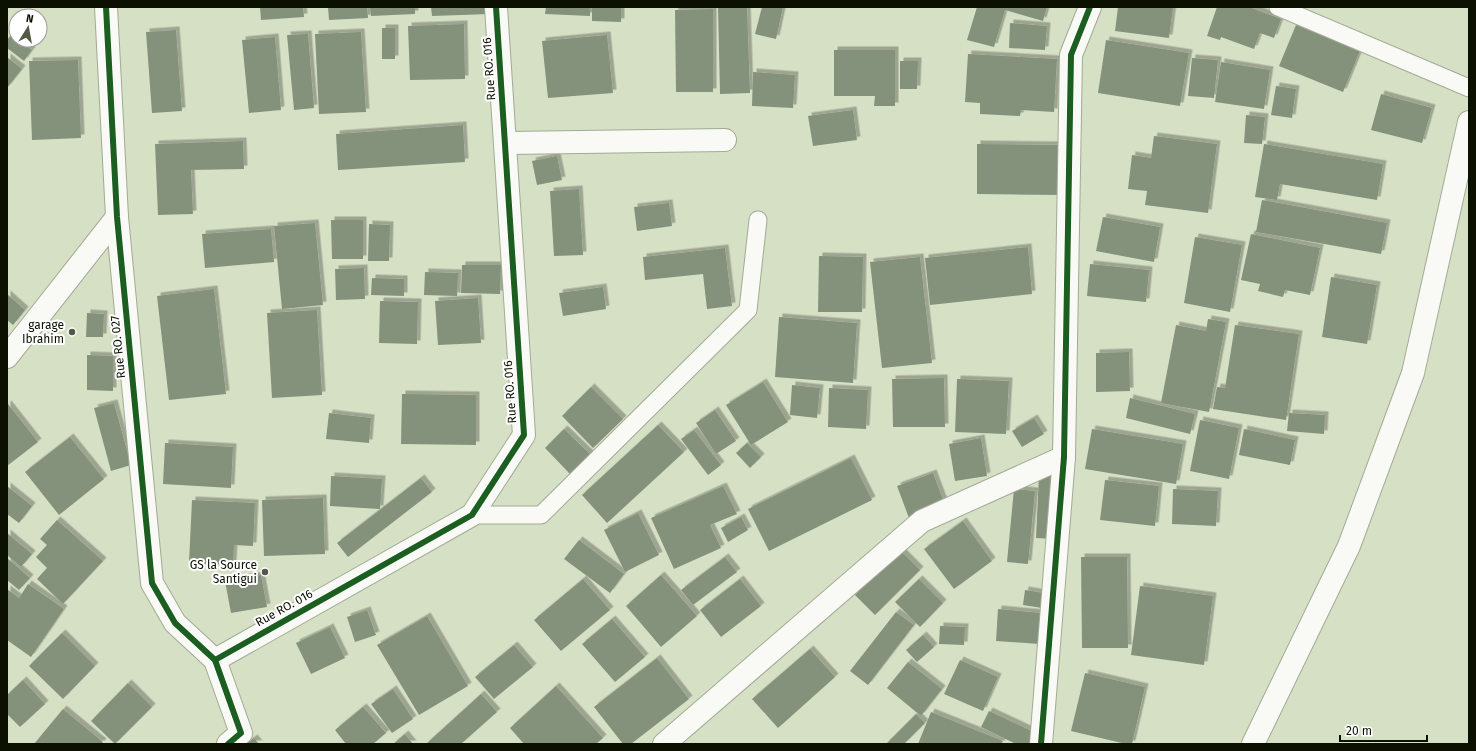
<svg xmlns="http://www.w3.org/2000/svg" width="1476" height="751" font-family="'Fira Sans',sans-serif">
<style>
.building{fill:#84927c;filter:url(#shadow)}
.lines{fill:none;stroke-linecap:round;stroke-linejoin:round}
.lane-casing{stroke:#a2aa95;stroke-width:19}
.street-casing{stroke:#a2aa95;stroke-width:24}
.lane{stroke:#f9faf6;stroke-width:17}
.street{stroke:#f9faf6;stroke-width:22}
.cycleway-casing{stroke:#fff;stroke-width:8}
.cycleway{stroke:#1b5e20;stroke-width:6}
.poi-dot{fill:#525946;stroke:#fff;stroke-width:1.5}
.labels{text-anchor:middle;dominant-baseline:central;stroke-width:4;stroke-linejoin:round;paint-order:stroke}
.street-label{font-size:12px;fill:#0b1001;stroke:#fff}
.poi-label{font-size:12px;fill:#0b1001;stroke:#fff;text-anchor:end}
</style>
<defs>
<filter id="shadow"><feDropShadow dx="3.5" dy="-3.5" stdDeviation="0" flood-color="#0004"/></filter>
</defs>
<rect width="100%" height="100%" fill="#d6e0c5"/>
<!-- building -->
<g class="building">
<polygon points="260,7 303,7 304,17 261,20"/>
<polygon points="328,7 367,7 368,18 329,20"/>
<polygon points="370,7 415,7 415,14 371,16"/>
<polygon points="431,7 490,7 490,14 432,16"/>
<polygon points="546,7 590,7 590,16 545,14"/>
<polygon points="592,7 621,7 621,22 592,21"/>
<polygon points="718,7 747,7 750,93 720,94"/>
<polygon points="762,7 783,7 776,39 755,34"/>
<polygon points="977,7 1047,7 1043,21 1005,10 994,47 967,40"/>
<polygon points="1118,7 1173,7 1169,38 1115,31"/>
<polygon points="1217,7 1249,7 1281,19 1274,38 1260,33 1254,49 1221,37 1220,40 1207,36"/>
<polygon points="713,9 713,92 676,92 675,10"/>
<polygon points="1010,23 1047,26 1045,50 1009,48"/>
<polygon points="464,24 465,79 410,80 408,26"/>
<polygon points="1296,25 1360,51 1343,92 1279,66"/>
<rect x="382" y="28" width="13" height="31"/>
<polygon points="176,30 182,111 152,113 146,32"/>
<polygon points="361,32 366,112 319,114 315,34"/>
<polygon points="308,34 314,108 294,110 287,35"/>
<polygon points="11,35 16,38 16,40 18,40 32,50 24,61 7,48 7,40"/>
<polygon points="607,35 613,93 548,98 542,41"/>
<polygon points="275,37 281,110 249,113 242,40"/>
<polygon points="1106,40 1189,53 1180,106 1098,93"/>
<polygon points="834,50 895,50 895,106 874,106 875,96 834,96"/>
<polygon points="968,54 1057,59 1054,112 1021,110 1020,116 980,114 980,103 965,102"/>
<polygon points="7,57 22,69 7,88"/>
<polygon points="1192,58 1218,60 1214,98 1188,96"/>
<polygon points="78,60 81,138 32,140 29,61"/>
<polygon points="900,61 918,61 917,89 900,89"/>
<polygon points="1221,62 1270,70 1264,109 1215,102"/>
<polygon points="753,72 795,75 793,108 752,106"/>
<polygon points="1276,86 1296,89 1292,118 1271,115"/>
<polygon points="1381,94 1432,108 1422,143 1371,130"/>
<polygon points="853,110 857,140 813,146 808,116"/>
<polygon points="1246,115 1265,117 1262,144 1244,143"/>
<polygon points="463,125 465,162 338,170 336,134"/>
<polygon points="1154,136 1217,144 1208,213 1145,205 1147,191 1128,189 1132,155 1151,158"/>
<polygon points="243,141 244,169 191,170 193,214 158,215 155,144"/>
<polygon points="977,144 1062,145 1062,195 977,194"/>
<polygon points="1264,144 1383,164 1377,200 1280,184 1277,200 1255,197"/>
<polygon points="557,156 562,180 537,185 532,161"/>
<polygon points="579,189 583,255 554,256 550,191"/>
<polygon points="1262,200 1387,223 1381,254 1256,232"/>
<polygon points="669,203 672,226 637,231 634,207"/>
<polygon points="1103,217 1160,227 1154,262 1096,251"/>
<polygon points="331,220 363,220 363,259 332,259"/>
<polygon points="315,223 323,305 282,309 274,226"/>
<polygon points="369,224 390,225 389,261 368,261"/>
<polygon points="271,229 274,262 205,268 202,234"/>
<polygon points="1251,234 1320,248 1310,295 1285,290 1283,297 1258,291 1260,284 1241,280"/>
<polygon points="1195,237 1242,245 1230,312 1184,303"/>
<polygon points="1028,247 1032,294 930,305 925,258"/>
<polygon points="725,248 732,306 707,309 703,274 645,280 643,257"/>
<polygon points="819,256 863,257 862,312 818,312"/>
<polygon points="920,257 932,363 882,368 870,262"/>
<polygon points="1090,264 1149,270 1146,302 1087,296"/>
<polygon points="462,265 501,265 500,294 461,293"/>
<polygon points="364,268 365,299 336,300 335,269"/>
<polygon points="425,272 458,273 457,296 424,295"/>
<polygon points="1331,277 1377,285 1367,344 1322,337"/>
<polygon points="372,278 404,279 404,296 371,295"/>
<polygon points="603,287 606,309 563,316 559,293"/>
<polygon points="214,289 226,394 169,400 157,296"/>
<polygon points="7,294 25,310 13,325 7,320"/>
<polygon points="478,298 481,343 438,345 435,301"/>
<polygon points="380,301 418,302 417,344 379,343"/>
<polygon points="317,310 322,395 272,398 267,313"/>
<polygon points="87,313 104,314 103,337 86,337"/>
<polygon points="779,317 857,323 853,383 775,377"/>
<polygon points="1208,319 1226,322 1209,412 1161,403 1176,325 1206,331"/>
<polygon points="1235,325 1299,334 1286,420 1213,409 1217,387 1225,388"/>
<polygon points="1129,352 1130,391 1096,392 1096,353"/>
<polygon points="87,355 113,356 113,391 87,390"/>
<polygon points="944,378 945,427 893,427 892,379"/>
<polygon points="957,379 1009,381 1006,434 955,432"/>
<polygon points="763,382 788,422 751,445 726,405"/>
<polygon points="792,385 820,388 817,418 790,415"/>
<polygon points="591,387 623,419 593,448 562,416"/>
<polygon points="829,388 868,390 866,429 828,427"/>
<polygon points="402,394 476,395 476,445 401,444"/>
<polygon points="1130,398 1195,414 1190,434 1126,418"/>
<polygon points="114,403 131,465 111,471 94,408"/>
<polygon points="8,404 38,442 7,466 7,405"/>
<polygon points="715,410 736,441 716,454 696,423"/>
<polygon points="329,413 371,418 369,443 326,439"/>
<polygon points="1289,413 1325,415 1324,434 1287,431"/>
<polygon points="1034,418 1044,434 1022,447 1012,431"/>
<polygon points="1200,420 1239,428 1229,479 1190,471"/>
<polygon points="658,425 684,452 607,523 582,495"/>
<polygon points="564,429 590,454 570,474 545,448"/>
<polygon points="1092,429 1183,444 1176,484 1085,469"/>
<polygon points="1244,429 1295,440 1290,465 1239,455"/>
<polygon points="694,430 721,465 708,475 681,439"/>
<polygon points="70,437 104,479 59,515 25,472"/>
<polygon points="981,438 987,476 955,481 949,444"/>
<polygon points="165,443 233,447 231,488 163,484"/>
<polygon points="747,443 761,457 750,468 736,453"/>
<polygon points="851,458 872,500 769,551 748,509"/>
<polygon points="933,473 945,505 909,518 897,486"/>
<polygon points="1039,475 1056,476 1053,539 1036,538"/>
<polygon points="331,476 382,479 380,509 330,506"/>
<polygon points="421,478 432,492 348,557 337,543"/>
<polygon points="1105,480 1159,486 1155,526 1100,520"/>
<polygon points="7,486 32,506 19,523 7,514"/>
<polygon points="723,486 737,514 710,525 721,548 674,569 651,518"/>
<polygon points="1014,489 1035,491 1028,564 1007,562"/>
<polygon points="1173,489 1218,491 1216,526 1172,524"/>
<polygon points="323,498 325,554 264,556 262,500"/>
<polygon points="192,500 255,503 253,546 234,545 233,565 189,563"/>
<polygon points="638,513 659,555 625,572 604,530"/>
<polygon points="741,517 748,530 728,542 721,528"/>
<polygon points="57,520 103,561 63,604 37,579 47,568 36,557 47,545 40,539"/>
<polygon points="963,521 992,561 954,589 924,549"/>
<polygon points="7,533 32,554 21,567 7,555"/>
<polygon points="579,540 624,574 610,593 564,559"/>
<polygon points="900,550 920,570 875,615 855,595"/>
<polygon points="725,557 737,572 693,605 681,590"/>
<polygon points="1081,557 1127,557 1128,648 1082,648"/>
<polygon points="7,558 30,578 19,590 7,580"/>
<polygon points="261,575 267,607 231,613 225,581"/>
<polygon points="661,575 697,616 661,647 626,606"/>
<polygon points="583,579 610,610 561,651 534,620"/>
<polygon points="740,579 761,606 721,637 700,610"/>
<polygon points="919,579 943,603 920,627 895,602"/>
<polygon points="28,584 64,609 31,657 7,640 7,589 19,598"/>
<polygon points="1140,586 1213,596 1204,665 1131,655"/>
<polygon points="1025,590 1044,593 1042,608 1023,605"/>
<polygon points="998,609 1042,613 1040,644 996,641"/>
<polygon points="367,610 376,635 355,642 347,617"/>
<polygon points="896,612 914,625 868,685 850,671"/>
<polygon points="427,616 468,686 419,715 377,645"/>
<polygon points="612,619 645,657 615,682 582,644"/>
<polygon points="940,626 965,627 964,645 939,644"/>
<polygon points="330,627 345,658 311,674 296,643"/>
<polygon points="62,633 95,666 63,699 29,666"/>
<polygon points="923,635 934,647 917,662 906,650"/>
<polygon points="514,645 533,667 494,699 475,677"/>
<polygon points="810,649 835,677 778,728 752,699"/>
<polygon points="657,658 689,699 631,744 623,744 594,707"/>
<polygon points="960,660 998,677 983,711 944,694"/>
<polygon points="908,662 942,689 921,716 887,688"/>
<polygon points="1085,673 1145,687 1132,744 1126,744 1071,731"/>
<polygon points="23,680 45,704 20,727 7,714 7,695"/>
<polygon points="128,683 152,707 115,744 91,721"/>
<polygon points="556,686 603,738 596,744 524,744 510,728"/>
<polygon points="393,689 413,719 392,733 371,704"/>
<polygon points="481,694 497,712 461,744 426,744"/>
<polygon points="363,707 386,733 373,744 346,744 335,730"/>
<polygon points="63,709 103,742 101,744 34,744"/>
<polygon points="989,711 1036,733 1031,744 1016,744 981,727"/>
<polygon points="931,712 1003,741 1001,744 918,744"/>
<polygon points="916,714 925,723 904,744 886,744"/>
<polygon points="405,734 413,744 393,744"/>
<polygon points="254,738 259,744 246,744"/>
</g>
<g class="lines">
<defs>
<g id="lane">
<polyline points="1278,7 1469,88"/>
<polyline points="472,515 541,515 748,310 758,220"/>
</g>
<g id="street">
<polyline points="106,7 117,217 152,583 175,623 215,660 241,733 228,744"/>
<polyline points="505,143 725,140"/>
<polyline points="7,357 117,217"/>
<polyline points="215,660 472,515 524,435 496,7"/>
<polyline points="664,744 922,521 1064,457"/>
<polyline points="1041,744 1064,457 1071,55 1090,7"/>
<polyline points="1253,744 1349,546 1413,373 1469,122"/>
</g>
</defs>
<!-- lane casing -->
<use href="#lane" class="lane-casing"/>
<!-- street casing -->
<use href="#street" class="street-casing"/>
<!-- lane -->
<use href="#lane" class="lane"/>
<!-- street -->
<use href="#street" class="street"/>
<defs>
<g id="cycleway">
<polyline points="106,7 117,217 152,583 175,623 215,660 241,733 228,744"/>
<polyline points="215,660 472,515 524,435 496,7"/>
<polyline points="1041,744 1064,457 1071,55 1090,7"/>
</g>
</defs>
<!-- cycleway casing -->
<use href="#cycleway" class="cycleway-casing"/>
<!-- cycleway -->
<use href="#cycleway" class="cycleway"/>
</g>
<!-- markers -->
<g class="poi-dot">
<circle cx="72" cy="332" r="4"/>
<circle cx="265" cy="572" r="4"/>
</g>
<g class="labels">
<!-- street labels -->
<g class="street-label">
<text transform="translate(489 69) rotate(-94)">Rue RO. 016</text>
<text transform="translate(118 347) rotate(-96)">Rue RO. 027</text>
<text transform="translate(510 392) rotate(-94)">Rue RO. 016</text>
<text transform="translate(284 608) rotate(-29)">Rue RO. 016</text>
</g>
<!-- poi labels -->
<g class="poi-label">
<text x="64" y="325">garage<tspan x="64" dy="14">Ibrahim</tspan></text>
<text x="257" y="565">GS la Source<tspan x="257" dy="14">Santigui</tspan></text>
</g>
</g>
<!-- border -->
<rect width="1476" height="751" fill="none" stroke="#0b1001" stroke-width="16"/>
<!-- north arrow -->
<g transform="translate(28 28) rotate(11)"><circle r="19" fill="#ffffff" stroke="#9d9f99"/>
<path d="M0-3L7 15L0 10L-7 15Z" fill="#525946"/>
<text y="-6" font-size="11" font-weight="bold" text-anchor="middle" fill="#0b1001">N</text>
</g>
<!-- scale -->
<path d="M1340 735v6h87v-6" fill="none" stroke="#0b1001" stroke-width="2"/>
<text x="1346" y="735" font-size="12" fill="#0b1001" stroke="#ffffff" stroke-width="3" paint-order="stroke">20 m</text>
</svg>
